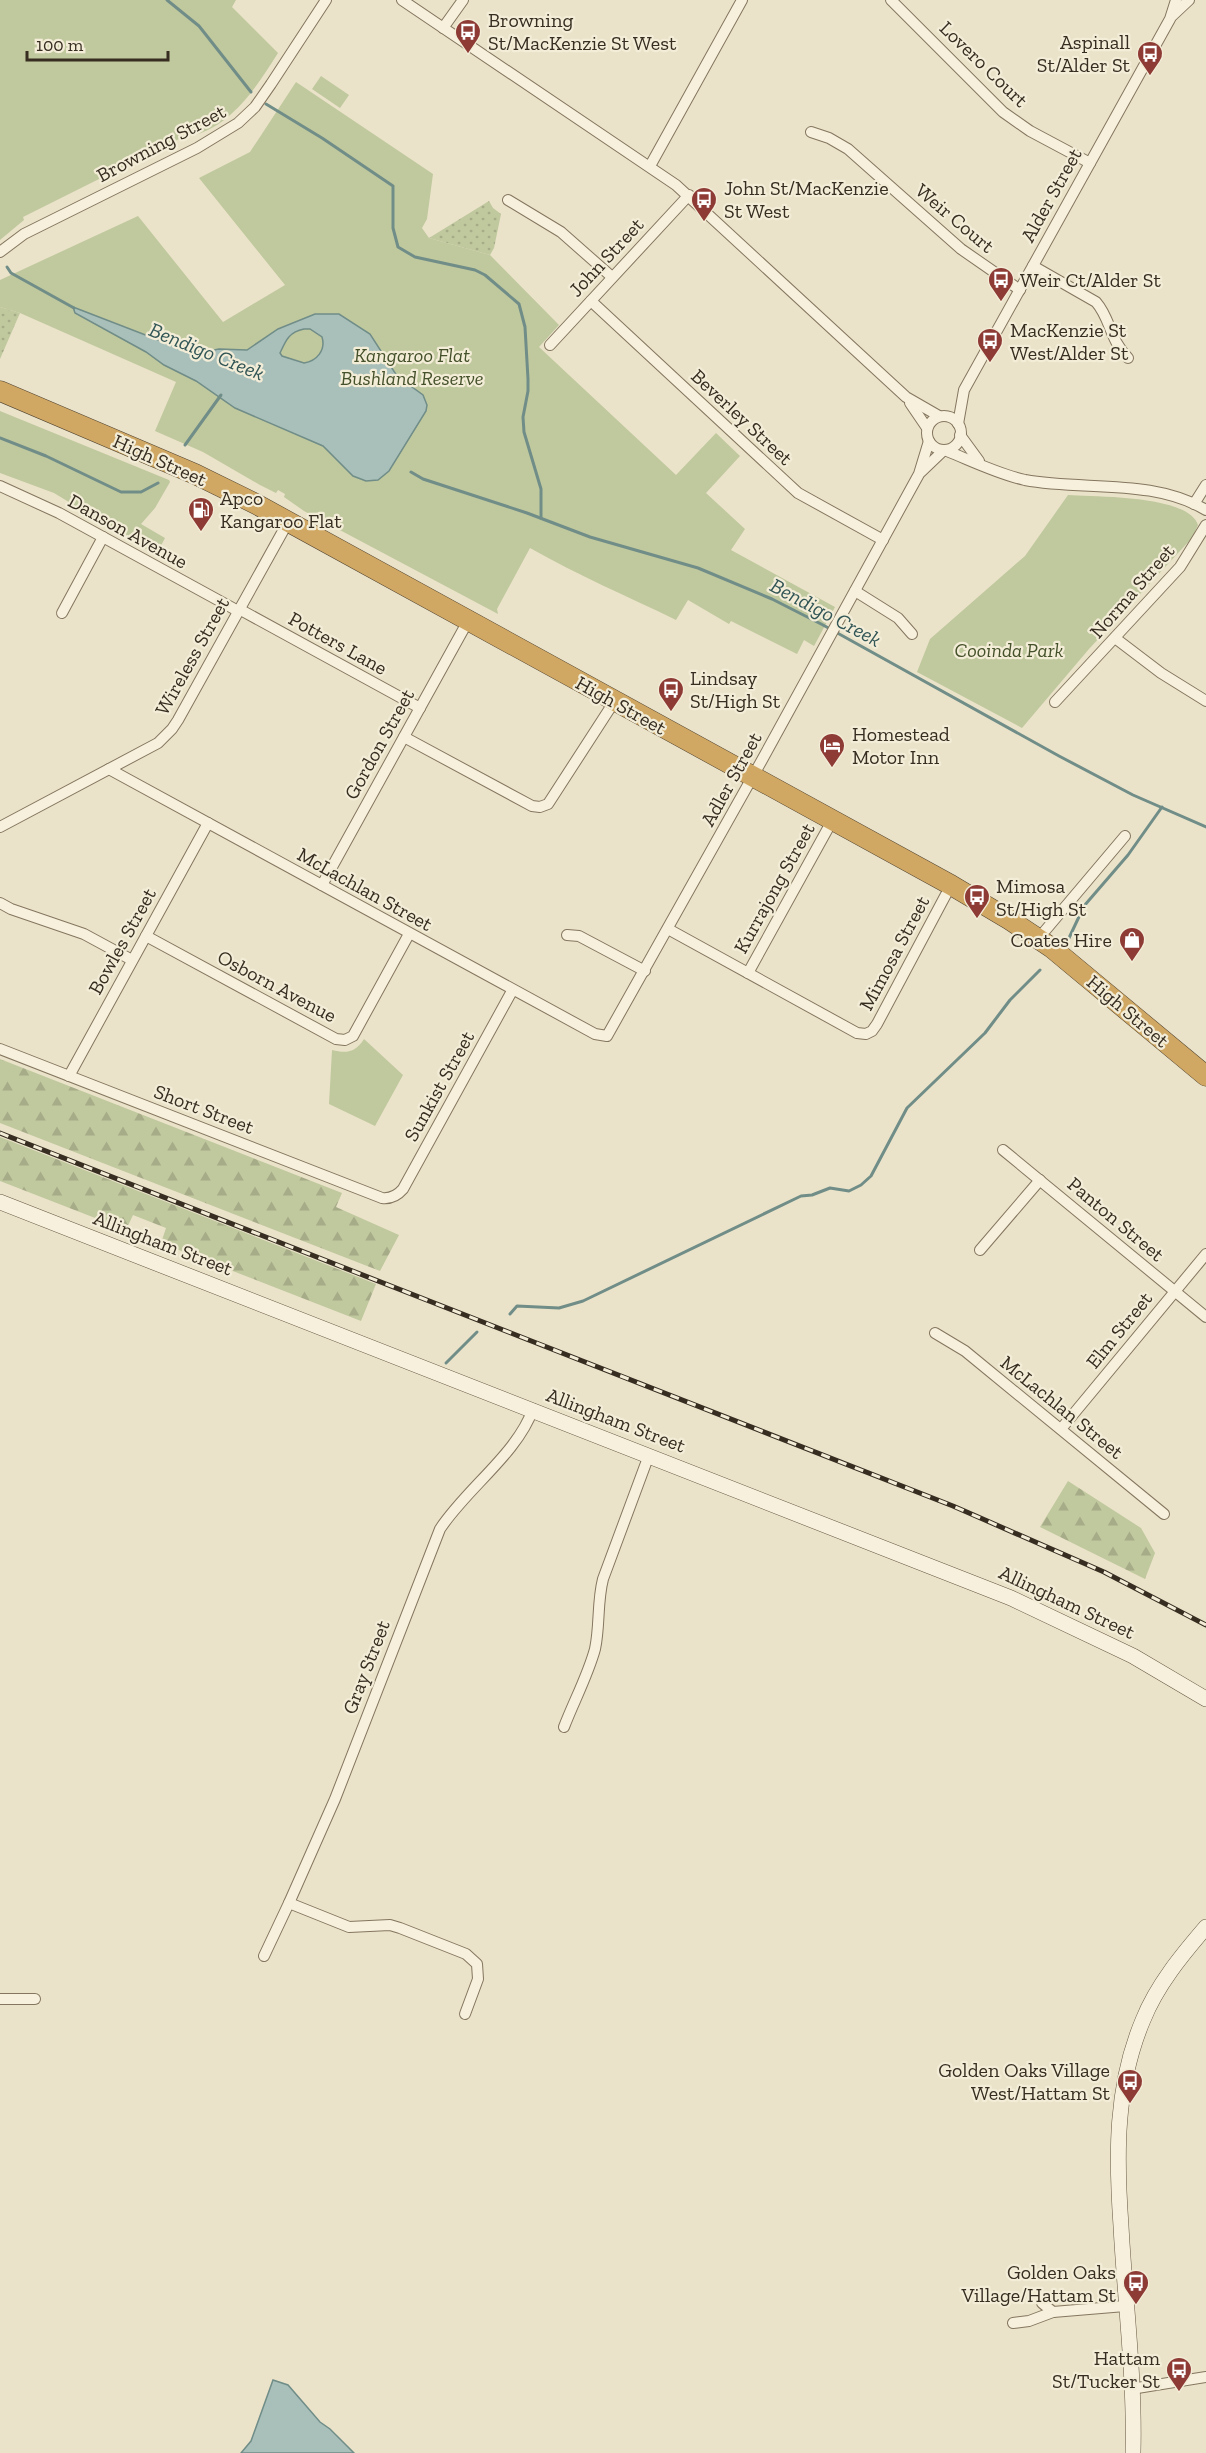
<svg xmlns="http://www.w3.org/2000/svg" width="1206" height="2453" font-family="'Zilla Slab',serif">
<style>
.grass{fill:url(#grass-dots)}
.forest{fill:url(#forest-firs)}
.park{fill:#c0c89e}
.water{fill:#a9bfba;stroke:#708d88;stroke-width:1.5;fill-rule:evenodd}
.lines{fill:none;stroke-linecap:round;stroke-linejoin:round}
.stream{stroke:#708d88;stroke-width:3}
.street-casing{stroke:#85765f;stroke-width:12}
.secondary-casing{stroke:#675742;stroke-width:16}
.highway-casing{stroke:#534433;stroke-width:21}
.street{stroke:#f6f0dc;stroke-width:10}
.secondary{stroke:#f6f0dc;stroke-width:15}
.highway{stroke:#d0a863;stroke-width:20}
.rail-casing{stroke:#372d21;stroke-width:5}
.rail{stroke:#f3edd8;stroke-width:3;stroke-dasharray:9;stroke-linecap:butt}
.labels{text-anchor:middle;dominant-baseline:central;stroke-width:4.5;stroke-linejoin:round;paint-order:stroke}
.poi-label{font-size:20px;fill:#372d21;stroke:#f3edd8;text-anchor:start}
.street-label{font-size:20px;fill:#372d21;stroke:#f3edd8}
.park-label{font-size:20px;font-style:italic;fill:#45512a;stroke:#f3edd8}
.water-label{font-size:21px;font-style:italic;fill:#325555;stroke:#f3edd8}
</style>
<defs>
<pattern id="grass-dots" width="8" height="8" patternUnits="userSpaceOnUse" patternTransform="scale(1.5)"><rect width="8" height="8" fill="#c0c89e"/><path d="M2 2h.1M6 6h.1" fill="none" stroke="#a6ac88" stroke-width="1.8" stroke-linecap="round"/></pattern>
<pattern id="forest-firs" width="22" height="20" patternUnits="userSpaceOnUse" patternTransform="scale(1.5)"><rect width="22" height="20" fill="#c0c89e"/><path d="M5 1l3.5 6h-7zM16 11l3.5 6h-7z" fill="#a6ac88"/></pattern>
</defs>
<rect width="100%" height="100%" fill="#eae3c9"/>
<!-- grass -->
<g class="grass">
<polygon points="489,201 493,208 501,214 494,248 490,255 429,238"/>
<polygon points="0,307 20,313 0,359"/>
</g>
<!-- forest -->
<g class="forest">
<polygon points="0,1059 342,1193 336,1207 399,1235 380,1271 0,1123"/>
<polygon points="0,1137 376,1284 361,1321 161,1243 166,1228 133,1215 126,1230 0,1181"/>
<polygon points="1068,1481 1141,1528 1155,1553 1145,1579 1040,1527"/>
</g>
<!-- park -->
<g class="park">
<path d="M 0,0 L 236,0 L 232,7 L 278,53 C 258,84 237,119 201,133 C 196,135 189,135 183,137 L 23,217 L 24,220 L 0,240 Z"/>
<polygon points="321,76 349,95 340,108 312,89"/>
<path d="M 296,82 L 433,174 L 427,219 L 422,228 L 429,238 L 490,255 L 559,325 L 539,347 L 676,475 L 716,433 L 740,456 L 706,493 L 745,529 L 731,550 L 835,607 L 814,646 L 804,640 L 797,654 L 731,621 L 729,624 L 688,600 L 676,620 C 627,596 577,575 530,548 L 497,609 L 498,614 L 304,511 L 284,497 L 285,494 L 278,490 L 276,493 L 260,485 L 203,452 L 155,431 L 176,382 L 20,313 L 0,307 L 0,280 L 138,216 L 223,322 L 285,285 L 199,178 L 250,152 Z"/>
<polygon points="0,411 169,480 170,482 155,508 141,524 165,538 156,555 54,493 0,473"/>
<path d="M 1068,495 C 1095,497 1189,495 1198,525 L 1192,538 L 1089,649 L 1022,728 L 917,672 L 930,639 L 1025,556 Z"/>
<path d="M 364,1039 L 403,1075 L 375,1126 L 329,1104 L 332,1050 C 347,1054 356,1052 364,1039 Z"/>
</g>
<!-- water -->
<g class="water">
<path d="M 73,307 L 174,346 L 204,352 L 219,349 L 247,350 L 278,329 L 315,314 L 339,314 L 370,334 L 397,376 L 423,395 L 427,405 L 426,411 L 389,471 L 378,480 L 366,481 L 353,476 L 323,446 L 235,408 L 196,381 L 164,365 L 146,352 L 75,313 ZM 304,329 L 310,329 L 322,337 C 326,350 317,361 304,363 L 282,356 L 280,353 C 286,340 289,332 304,329 Z"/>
<polygon points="273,2380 288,2385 320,2422 330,2429 354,2453 241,2453 251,2441"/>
</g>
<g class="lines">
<!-- stream -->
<g class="stream">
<polyline points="167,0 199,26 251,92"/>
<polyline points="266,104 322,138 393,186 393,228 398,247 415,257 475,270 485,275 519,304 525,327 528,379 528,391 523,417 524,432 541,489 541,518"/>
<polyline points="7,267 11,273 74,308"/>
<polyline points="0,438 46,456 121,492 141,492 158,483"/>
<polyline points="185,445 221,395"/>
<polyline points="411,472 423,479 527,513 590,537 698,568 772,599 823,625 1059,756 1133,795 1206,827"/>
<polyline points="1069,938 1084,906 1128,855 1162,807"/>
<polyline points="510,1314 517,1306 559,1308 583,1301 801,1196 812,1195 830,1188 849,1191 861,1185 871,1176 907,1108 985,1033 1010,1000 1040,970"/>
<polyline points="446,1363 477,1332"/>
</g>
<defs>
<g id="street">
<polyline points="402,0 676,185 906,397 939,416"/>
<polyline points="891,0 1003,112 1030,131 1090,163"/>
<polyline points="1172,16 1189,0"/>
<polyline points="443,28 463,0"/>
<polyline points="811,132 829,138 848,149 961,249 1020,290"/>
<polyline points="650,166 742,0"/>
<polyline points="508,200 561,232 612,277"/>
<polyline points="0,252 24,234 197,148 238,123 255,107 271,84 326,0"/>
<path d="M 1033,266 L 1096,302 C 1111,319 1109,339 1128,358"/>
<polyline points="591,301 798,493 883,540"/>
<polyline points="550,345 689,195"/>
<polyline points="910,403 927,428"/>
<circle cx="944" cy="433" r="17"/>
<polyline points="958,424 964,390 1170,19 1176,0"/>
<polyline points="960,435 979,461"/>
<path d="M 947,451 C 972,461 998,474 1025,480 C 1084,491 1152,478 1206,510"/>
<polyline points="921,472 943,451"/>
<polyline points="0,486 59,513 238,611"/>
<polyline points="1194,504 1206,485"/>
<polyline points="855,591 898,618 912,634"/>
<polyline points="239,609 420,708"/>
<polyline points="62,613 103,537"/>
<polyline points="1115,638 1161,673 1206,701"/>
<polyline points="1055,702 1180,567 1206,525"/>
<polyline points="404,737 532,806 540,807 548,804 614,702"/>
<polyline points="109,769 595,1034 607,1036 762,760 919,474 929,441"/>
<polyline points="0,827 158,743 172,729 178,720 288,522"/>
<polyline points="322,885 468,621"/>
<polyline points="0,903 11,909 84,934 132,960"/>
<polyline points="668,929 857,1033 866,1034 872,1031 877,1024 951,885"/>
<polyline points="567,935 579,936 645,971"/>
<polyline points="146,936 336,1039 345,1040 353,1036 409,934"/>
<polyline points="1038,939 1125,836"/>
<polyline points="748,973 832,821"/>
<path d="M 0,1049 L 382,1198 C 391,1199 397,1196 403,1189 L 512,991"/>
<polyline points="69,1076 208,823"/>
<polyline points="1003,1150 1206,1317"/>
<polyline points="980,1250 1040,1180"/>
<polyline points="935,1333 965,1351 1164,1514"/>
<polyline points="1061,1429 1206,1254"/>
<path d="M 564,1727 C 574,1701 588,1675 595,1649 C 600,1626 597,1602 603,1579 L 649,1455"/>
<polyline points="289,1903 349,1927 390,1925 400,1928 466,1954 477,1964 478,1979 465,2014"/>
<path d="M 264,1956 L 289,1903 L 335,1799 L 440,1529 C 467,1488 517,1454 533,1409"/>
<polyline points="0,1999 35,1999"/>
<polyline points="1042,2303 1053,2312"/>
<polyline points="1013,2323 1029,2321 1053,2312 1125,2306"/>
<polyline points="1131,2389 1206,2377"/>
</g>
<g id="secondary">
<polyline points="0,1202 1011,1598 1133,1656 1206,1699"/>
<path d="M 1133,2453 C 1135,2378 1125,2301 1121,2226 C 1116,2156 1115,2086 1143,2020 C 1157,1985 1182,1955 1206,1927"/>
</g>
<polyline id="highway" points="0,391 195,474 256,504 951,885 1010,920 1052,948 1206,1076"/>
</defs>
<!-- street casing -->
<use href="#street" class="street-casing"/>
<!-- secondary casing -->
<use href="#secondary" class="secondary-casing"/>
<!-- highway casing -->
<use href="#highway" class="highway-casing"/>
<!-- street -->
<use href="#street" class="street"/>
<!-- secondary -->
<use href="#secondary" class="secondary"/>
<!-- highway -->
<use href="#highway" class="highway"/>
<defs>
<polyline id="rail" points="0,1133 953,1506 1104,1572 1206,1625"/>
</defs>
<!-- rail casing -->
<use href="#rail" class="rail-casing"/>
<!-- rail -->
<use href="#rail" class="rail"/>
</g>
<!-- icons -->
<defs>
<symbol id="bus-pin" viewBox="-11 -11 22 30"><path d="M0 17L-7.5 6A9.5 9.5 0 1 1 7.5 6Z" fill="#8e3b35" stroke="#f3edd8"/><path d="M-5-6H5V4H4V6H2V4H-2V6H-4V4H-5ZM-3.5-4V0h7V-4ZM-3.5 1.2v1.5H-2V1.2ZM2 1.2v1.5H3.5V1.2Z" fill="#fff"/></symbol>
<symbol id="fuel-pin" viewBox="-11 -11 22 30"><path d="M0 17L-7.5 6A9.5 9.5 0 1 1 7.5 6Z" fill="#8e3b35" stroke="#f3edd8"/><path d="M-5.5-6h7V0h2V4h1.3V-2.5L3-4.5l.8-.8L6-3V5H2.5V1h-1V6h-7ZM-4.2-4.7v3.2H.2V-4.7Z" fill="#fff"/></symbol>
<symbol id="hotel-pin" viewBox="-11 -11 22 30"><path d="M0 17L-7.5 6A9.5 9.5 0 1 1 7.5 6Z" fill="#8e3b35" stroke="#f3edd8"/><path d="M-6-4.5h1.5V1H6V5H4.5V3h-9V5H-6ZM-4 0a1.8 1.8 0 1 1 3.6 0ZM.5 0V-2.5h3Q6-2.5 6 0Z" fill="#fff"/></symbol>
<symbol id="shop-pin" viewBox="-11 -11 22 30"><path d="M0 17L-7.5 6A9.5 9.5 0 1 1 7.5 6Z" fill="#8e3b35" stroke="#f3edd8"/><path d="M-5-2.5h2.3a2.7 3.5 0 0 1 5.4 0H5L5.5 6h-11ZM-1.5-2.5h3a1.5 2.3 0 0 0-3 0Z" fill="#fff"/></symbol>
</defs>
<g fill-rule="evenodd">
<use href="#bus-pin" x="453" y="17" width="30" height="40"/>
<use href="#bus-pin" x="1135" y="39" width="30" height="40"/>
<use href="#bus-pin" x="689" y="185" width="30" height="40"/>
<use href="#bus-pin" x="986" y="265" width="30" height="40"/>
<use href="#bus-pin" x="975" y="326" width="30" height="40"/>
<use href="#fuel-pin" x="186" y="495" width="30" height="40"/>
<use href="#bus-pin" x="656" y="675" width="30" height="40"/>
<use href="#hotel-pin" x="817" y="731" width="30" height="40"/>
<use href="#bus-pin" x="962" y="882" width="30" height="40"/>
<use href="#shop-pin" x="1117" y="925" width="30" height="40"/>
<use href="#bus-pin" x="1115" y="2067" width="30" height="40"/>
<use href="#bus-pin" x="1121" y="2268" width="30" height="40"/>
<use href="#bus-pin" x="1164" y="2355" width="30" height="40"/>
</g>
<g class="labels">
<!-- poi labels -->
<g class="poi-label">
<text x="488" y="20">Browning<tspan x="488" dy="23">St/MacKenzie St West</tspan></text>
<text x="1130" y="42" text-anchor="end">Aspinall<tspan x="1130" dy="23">St/Alder St</tspan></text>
<text x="724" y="188">John St/MacKenzie<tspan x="724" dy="23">St West</tspan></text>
<text x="1020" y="280">Weir Ct/Alder St</text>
<text x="1010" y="330">MacKenzie St<tspan x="1010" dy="23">West/Alder St</tspan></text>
<text x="220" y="498">Apco<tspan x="220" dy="23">Kangaroo Flat</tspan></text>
<text x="690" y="678">Lindsay<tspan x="690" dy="23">St/High St</tspan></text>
<text x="852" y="734">Homestead<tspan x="852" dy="23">Motor Inn</tspan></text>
<text x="996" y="886">Mimosa<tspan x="996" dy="23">St/High St</tspan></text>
<text x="1112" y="940" text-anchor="end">Coates Hire</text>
<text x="1110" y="2070" text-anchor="end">Golden Oaks Village<tspan x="1110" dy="23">West/Hattam St</tspan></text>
<text x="1116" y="2272" text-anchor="end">Golden Oaks<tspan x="1116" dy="23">Village/Hattam St</tspan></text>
<text x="1160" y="2358" text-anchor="end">Hattam<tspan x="1160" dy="23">St/Tucker St</tspan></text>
</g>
<!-- street labels -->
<g class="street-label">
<text transform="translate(984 64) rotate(44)">Lovero Court</text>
<text transform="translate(161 143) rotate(-28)">Browning Street</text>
<text transform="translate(1051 195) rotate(-61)">Alder Street</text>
<text transform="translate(955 218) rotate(40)">Weir Court</text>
<text transform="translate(606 257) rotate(-47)">John Street</text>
<text transform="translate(742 417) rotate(43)">Beverley Street</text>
<text transform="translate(160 460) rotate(24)">High Street</text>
<text transform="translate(128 531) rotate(29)">Danson Avenue</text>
<text transform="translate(1132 591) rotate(-49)">Norma Street</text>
<text transform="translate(338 643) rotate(29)">Potters Lane</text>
<text transform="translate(192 656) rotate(-61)">Wireless Street</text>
<text transform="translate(621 705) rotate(29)">High Street</text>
<text transform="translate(379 744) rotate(-61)">Gordon Street</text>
<text transform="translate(731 779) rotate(-61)">Adler Street</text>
<text transform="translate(774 888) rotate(-61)">Kurrajong Street</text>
<text transform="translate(365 889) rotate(29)">McLachlan Street</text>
<text transform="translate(122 941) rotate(-61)">Bowles Street</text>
<text transform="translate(894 953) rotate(-62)">Mimosa Street</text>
<text transform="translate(277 986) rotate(28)">Osborn Avenue</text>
<text transform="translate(1128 1011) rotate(40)">High Street</text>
<text transform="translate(439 1086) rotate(-61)">Sunkist Street</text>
<text transform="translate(204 1109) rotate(21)">Short Street</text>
<text transform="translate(1116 1219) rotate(40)">Panton Street</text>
<text transform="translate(163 1243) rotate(21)">Allingham Street</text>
<text transform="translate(1119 1330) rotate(-51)">Elm Street</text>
<text transform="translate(1062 1407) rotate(39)">McLachlan Street</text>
<text transform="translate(616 1420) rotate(21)">Allingham Street</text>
<text transform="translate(1067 1602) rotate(25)">Allingham Street</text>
<text transform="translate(366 1667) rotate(-69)">Gray Street</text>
</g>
<!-- park labels -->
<g class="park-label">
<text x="412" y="355">Kangaroo Flat<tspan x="412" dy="23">Bushland Reserve</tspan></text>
<text x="1009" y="650">Cooinda Park</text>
</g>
<!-- water labels -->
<g class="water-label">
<text transform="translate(207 351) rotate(22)">Bendigo Creek</text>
<text transform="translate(826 612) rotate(28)">Bendigo Creek</text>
</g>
</g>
<!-- scale -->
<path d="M27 51v9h141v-9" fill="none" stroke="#372d21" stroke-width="3"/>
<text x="36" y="51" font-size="18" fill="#372d21" stroke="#f3edd8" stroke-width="4.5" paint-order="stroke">100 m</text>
</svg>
